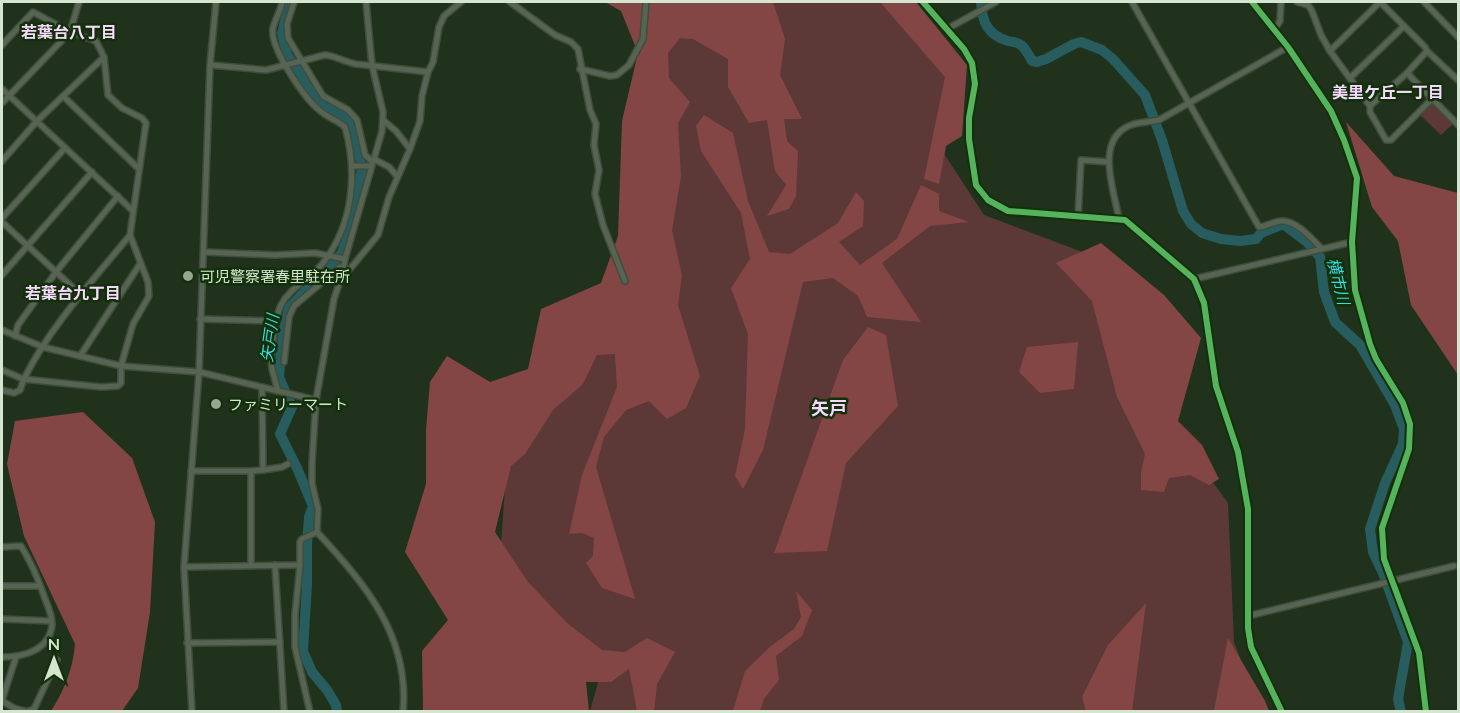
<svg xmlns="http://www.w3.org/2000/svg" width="1460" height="713" font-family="Lato,'Noto Sans JP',sans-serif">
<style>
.green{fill:#5c3936}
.forest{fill:#844645}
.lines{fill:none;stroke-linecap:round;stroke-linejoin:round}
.river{stroke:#275d5e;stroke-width:10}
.minor-casing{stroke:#3f4e3c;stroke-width:8}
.minor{stroke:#576353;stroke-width:5}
.cycleway-casing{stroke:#123009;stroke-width:10}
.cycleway{stroke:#56b35d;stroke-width:6}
.poi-dot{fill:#95a790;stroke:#123009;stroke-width:2}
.labels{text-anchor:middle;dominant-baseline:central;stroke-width:5;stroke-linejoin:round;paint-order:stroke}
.poi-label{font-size:15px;fill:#d4e6cf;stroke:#123009;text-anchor:start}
.neighbourhood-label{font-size:16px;font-weight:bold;fill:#f7d8fe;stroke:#123009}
.water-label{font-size:16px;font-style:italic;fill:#34dce3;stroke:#123009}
.quarter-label{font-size:18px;font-weight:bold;fill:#f7d8fe;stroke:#123009}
</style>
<rect width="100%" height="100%" fill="#21321c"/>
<!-- green -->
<g class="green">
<polygon points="686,2 887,2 951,75 937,143 984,215 1085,253 1141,384 1228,503 1234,642 1260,711 590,711 601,672 499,572 509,433 603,333 668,13"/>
<polygon points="1433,102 1454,123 1441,135 1420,115"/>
</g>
<!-- forest -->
<g class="forest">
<polygon points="605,2 773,2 785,39 780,75 802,119 784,119 787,141 798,151 796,196 789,209 767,216 786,185 775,171 767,120 749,123 728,87 728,59 693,39 680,38 668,53 669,78 690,102 678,123 681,176 672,231 682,275 678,305 700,376 686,408 667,419 649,401 626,410 604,437 596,467 635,599 602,588 586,563 593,556 594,538 582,533 569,534 582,475 617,387 615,354 597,355 583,384 553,410 525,454 511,466 495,532 528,582 567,623 602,650 625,652 647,638 675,652 657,684 654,711 637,711 629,669 611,682 586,682 589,711 423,711 422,651 448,620 405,552 426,484 426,429 430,382 447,356 490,382 528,369 541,309 601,283 618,236 622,121 638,53 621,11"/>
<polygon points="880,2 916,2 967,65 962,136 946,146 939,184 924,179 945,77"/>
<polygon points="704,115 733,133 748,201 769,252 790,254 838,223 856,192 864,201 863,226 839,242 860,265 897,239 921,185 939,194 939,211 969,222 930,226 882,263 921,322 867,317 858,296 833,278 803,282 763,450 743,489 735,476 745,429 748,334 731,288 750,259 741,213 701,151 696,126"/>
<polygon points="1346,122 1394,176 1458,193 1458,375 1411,305 1398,241 1372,207"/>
<polygon points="1101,243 1164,295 1201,338 1178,421 1202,445 1219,479 1209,485 1190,475 1169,478 1164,492 1141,490 1141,473 1145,454 1117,397 1092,301 1056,263"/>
<polygon points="868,327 886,335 898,406 846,463 827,551 774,553 843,360"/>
<polygon points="1078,342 1074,389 1040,393 1019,372 1027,347"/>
<path d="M 83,412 L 132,458 L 155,522 L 150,612 L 138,688 L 122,711 L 51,711 C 64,691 73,669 75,644 L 24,536 L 7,464 L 15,421 Z"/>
<polygon points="796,591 812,610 802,636 776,656 779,680 764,699 760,711 733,711 745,671 771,646 794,629 801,617"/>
<polygon points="1146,603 1132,711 1086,711 1082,697 1108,645"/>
<polygon points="1228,638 1265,701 1269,711 1214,711"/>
</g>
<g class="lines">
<!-- river -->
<g class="river">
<polyline points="290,2 282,33 287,55 321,104 349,119 355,131 362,169 353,222 342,253 289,308 283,334 279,377 292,407 280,434 297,468 313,506 309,517 307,544 307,584 303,651 312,672 327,690 336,705 337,712"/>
<path d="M 981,2 C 982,21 987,35 1008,41 C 1012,42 1017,42 1021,45 C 1026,49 1029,55 1032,61 L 1037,62 L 1046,59 L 1074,44 L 1081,42 L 1102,50 L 1113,59 L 1145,95 L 1162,140 L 1183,211 L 1191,224 L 1202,233 L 1221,239 L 1240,241 L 1256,239 L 1261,233 L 1283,224 L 1307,242 L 1320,257 L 1324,292 L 1335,322 L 1360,345 L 1395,405 L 1404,429 L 1403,444 L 1385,483 L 1370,529 L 1373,552 L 1383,573 L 1408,642 L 1398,699 L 1401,712"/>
</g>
<defs>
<g id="minor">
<polyline points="294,2 287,24 288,38 323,96 348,110 357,120 365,155 373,162"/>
<path d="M 366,2 L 372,65 L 383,112 L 382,131 L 345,259 L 342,275 L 334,299 L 316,400 L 312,463 L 312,484 L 318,509 L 317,532 C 365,584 410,636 403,712"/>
<polyline points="510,2 555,35 571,42 578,49 590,110 596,124 594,145 599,170 595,194 603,225 625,281"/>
<polyline points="923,2 964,49 972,63 975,84 969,118 969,139 976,185 988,200 1008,211 1125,220 1194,279 1204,303 1216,386 1238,452 1248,509 1248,628 1251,647 1282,712"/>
<path d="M 1132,2 L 1259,227 C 1267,226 1275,221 1282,221 C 1297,221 1311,238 1321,248"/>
<polyline points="1252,2 1288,47 1331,111 1344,140 1357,178 1352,242 1355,290 1370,344 1376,359 1403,403 1410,424 1409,449 1382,528 1384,559 1419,653 1426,712"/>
<polyline points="1297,2 1308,5 1312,11 1321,35 1330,51 1370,106 1370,112 1386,140 1391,140 1432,99"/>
<polyline points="1380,2 1425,47 1427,51 1458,80"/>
<polyline points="1424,2 1458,37"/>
<polyline points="947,29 996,2"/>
<polyline points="1274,30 1280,21 1281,2"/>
<polyline points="2,45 33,12 70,32 96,41 104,57 108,95 122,108 142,118 146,123 130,235 148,282 149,296 133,324 121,366 121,383 118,386 101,387 23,379 2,370"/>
<polyline points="1330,51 1380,2"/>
<path d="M 210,65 L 266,70 L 325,55 C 336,56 345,62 356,64 C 380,67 404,69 428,72"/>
<polyline points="580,69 610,76 617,75 629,65 643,39 646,2"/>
<polyline points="1407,73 1458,125"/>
<polyline points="1351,77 1404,26"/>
<polyline points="2,89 132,210"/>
<polyline points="63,96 139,169"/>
<polyline points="2,103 70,32 79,2"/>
<polyline points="1370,106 1407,73 1427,51"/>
<polyline points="383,120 396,131 410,149"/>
<polyline points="374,159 389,167 397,176"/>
<polyline points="2,161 37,121 104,57"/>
<polyline points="353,166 371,166"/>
<polyline points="1078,217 1081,160 1109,162"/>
<polyline points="2,218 65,148"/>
<path d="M 1119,219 C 1114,190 1094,139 1131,125 C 1138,122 1149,122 1159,120 L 1288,47"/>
<polyline points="2,222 81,295"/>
<polyline points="204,252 275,255 315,253 345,259"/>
<polyline points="2,275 92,172"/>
<polyline points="342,275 350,269 378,235 389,197 410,149 420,121 422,96 428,72 433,62 439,27 444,16 461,2"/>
<polyline points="1194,279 1352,242"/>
<polyline points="200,319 276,321"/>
<polyline points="2,330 43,347 121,366 199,372 316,400"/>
<polyline points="15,336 18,325 56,272 118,196"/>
<polyline points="80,356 140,264"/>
<polyline points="284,362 289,317 294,306 340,267 343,268"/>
<polyline points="262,387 263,470 282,467 288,464"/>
<path d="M 2,390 L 14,393 L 20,390 C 22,386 22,382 25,377 C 49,328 95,278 130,235"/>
<path d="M 278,391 C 276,384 274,376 272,369 C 270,355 275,318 281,305 C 290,287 311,279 323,263 C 353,225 358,173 345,127 C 337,120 326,117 318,109 C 304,97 269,47 273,28 C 275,19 281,11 282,2"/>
<polyline points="191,471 251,471"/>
<path d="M 2,547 L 21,546 C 31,562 37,576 43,593 C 46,603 53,615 52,625 C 49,651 23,657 2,657"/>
<polyline points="251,565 251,471 263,470"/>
<polyline points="275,565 284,712"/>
<polyline points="184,567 300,565"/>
<polyline points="2,586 40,586"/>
<polyline points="1248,616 1454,566"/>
<polyline points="2,619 51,621"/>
<polyline points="187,643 280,642"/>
<polyline points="2,700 16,657"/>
<polyline points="2,701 14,708 28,712"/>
<polyline points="28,711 34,709 57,660"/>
<polyline points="192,712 184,567 199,372 210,65 216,2"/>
<polyline points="310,712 295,647 295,614 300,565 300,542 302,539 317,532"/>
</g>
</defs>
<!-- minor casing -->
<use href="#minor" class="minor-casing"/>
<!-- minor -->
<use href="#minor" class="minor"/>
<defs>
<g id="cycleway">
<polyline points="923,2 964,49 972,63 975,84 969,118 969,139 976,185 988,200 1008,211 1125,220 1194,279 1204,303 1216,386 1238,452 1248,509 1248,628 1251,647 1282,712"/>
<polyline points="1252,2 1288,47 1331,111 1344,140 1357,178 1352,242 1355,290 1370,344 1376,359 1403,403 1410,424 1409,449 1382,528 1384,559 1419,653 1426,712"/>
</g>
</defs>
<!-- cycleway casing -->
<use href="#cycleway" class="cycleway-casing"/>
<!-- cycleway -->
<use href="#cycleway" class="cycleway"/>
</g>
<!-- markers -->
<g class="poi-dot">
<circle cx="188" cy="276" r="6"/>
<circle cx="216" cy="404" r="6"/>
</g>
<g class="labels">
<!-- poi labels -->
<g class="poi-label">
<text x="200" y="276">可児警察署春里駐在所</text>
<text x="228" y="404">ファミリーマート</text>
</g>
<!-- neighbourhood labels -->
<g class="neighbourhood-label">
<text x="69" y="31">若葉台八丁目</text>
<text x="1388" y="91">美里ケ丘一丁目</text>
<text x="73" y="292">若葉台九丁目</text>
</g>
<!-- water labels -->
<g class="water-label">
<text transform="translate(1339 281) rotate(76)">横市川</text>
<text transform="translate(269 338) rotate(-82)">矢戸川</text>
</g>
<!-- quarter labels -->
<g class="quarter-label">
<text x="829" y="408">矢戸</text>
</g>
</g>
<!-- border -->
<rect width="1460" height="713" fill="none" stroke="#d4e6cf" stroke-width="6"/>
<!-- north arrow -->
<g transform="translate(54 659)" stroke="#123009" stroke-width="4.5" paint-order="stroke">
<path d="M0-4.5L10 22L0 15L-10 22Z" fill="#d4e6cf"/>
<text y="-9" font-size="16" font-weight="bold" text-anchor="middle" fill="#d4e6cf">N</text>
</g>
</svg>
